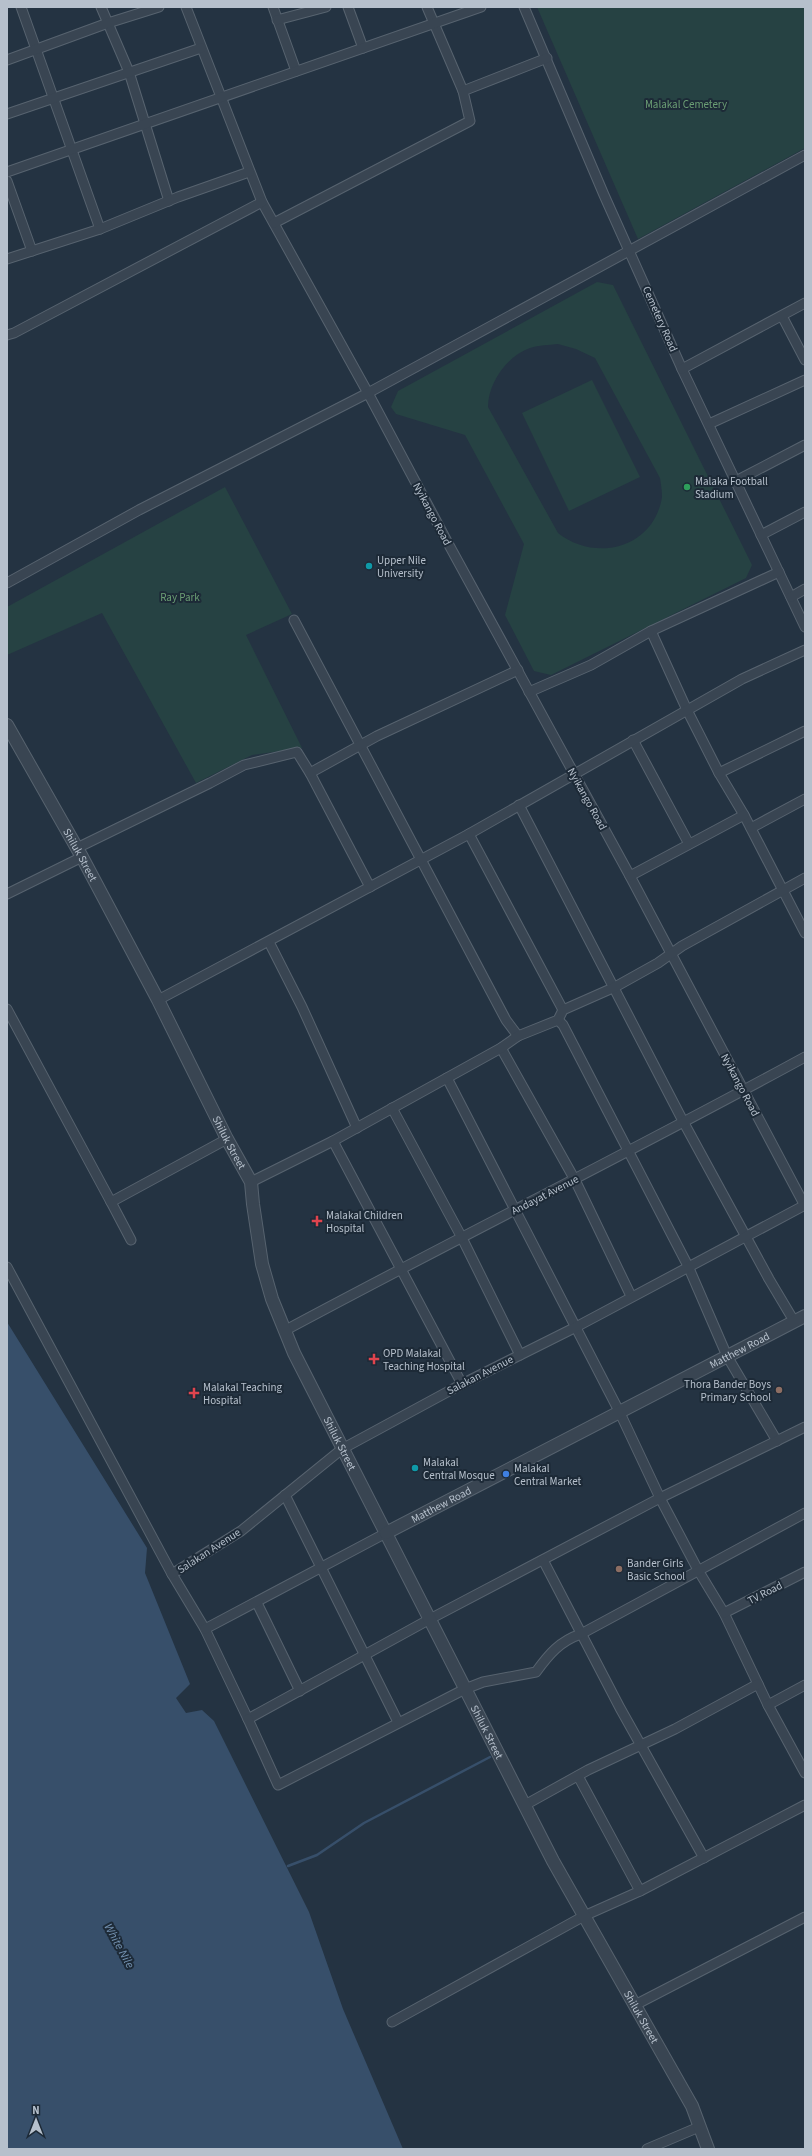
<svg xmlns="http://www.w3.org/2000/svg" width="812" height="2156" font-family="'Source Sans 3',sans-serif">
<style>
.green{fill:#264243;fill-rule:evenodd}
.water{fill:#374f6a}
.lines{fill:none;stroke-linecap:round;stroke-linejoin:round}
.stream{stroke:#374f6a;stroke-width:2.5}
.minor-casing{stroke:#57636f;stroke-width:11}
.tertiary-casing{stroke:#57636f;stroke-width:14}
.minor{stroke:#394552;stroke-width:9}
.tertiary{stroke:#394552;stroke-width:12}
.leisure-dot{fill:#2e9e5b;stroke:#1d2a37;stroke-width:1.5}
.culture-dot{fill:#0f9aa8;stroke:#1d2a37;stroke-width:1.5}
.health-dot{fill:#e0444e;stroke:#1d2a37;stroke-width:1.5}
.education-dot{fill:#8d6e63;stroke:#1d2a37;stroke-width:1.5}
.shop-dot{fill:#3f7fe0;stroke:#1d2a37;stroke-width:1.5}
.labels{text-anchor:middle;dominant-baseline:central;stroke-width:4;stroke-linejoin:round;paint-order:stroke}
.park-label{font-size:11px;fill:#6b9e74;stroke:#1d2a37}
.street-label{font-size:11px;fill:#b6c0cc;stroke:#1d2a37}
.poi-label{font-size:11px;fill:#b6c0cc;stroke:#1d2a37;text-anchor:start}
.water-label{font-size:12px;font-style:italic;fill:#7492b1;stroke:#1d2a37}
</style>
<rect width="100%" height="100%" fill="#243342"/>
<!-- green -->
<g class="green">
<polygon points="537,7 805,7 805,148 638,239"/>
<path d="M 597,282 L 613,285 L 752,565 L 746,578 L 551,675 L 534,671 L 505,615 L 524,544 L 465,435 L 396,414 L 391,407 L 398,391 ZM 558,344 L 576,349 L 595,358 L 660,478 C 661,484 662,491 662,497 C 654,548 596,563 558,533 L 488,407 C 488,383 507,356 530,348 C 539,345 549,345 558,344 Z"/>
<polygon points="592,380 640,477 569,511 522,413"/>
<polygon points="225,487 292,614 246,635 302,748 252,755 196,783 102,613 7,655 7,607"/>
</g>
<!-- water -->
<polygon class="water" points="7,1322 147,1548 145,1573 190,1684 176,1698 186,1713 202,1710 214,1721 309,1912 343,2009 403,2149 7,2149"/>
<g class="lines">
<!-- stream -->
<polyline class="stream" points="288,1866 317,1855 364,1823 490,1757"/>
<defs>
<g id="minor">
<polyline points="21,7 100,229"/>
<polyline points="101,7 129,72 169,201"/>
<polyline points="186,7 262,202 368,393 449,545 630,876 805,1206"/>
<polyline points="273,7 296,71"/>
<polyline points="348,7 363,48"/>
<polyline points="427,7 463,91"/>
<polyline points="524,7 604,195 682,369 805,627"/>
<polyline points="277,20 326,7"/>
<polyline points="7,60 108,23 159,7"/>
<polyline points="7,114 201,48"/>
<polyline points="7,172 481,7"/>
<polyline points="7,181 32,251"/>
<polyline points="274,223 470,121 463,91 547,58"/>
<polyline points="7,259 100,229 178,197 249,172"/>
<polyline points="782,316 805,360"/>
<polyline points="7,335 14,333 262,202"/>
<polyline points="682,369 805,303"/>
<polyline points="709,424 805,380"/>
<polyline points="736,481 805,445"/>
<polyline points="761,535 805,512"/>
<polyline points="7,583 139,510 368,393 805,155"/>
<polyline points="791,597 805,589"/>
<polyline points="294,620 506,1020 518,1036"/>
<polyline points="651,631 687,710 719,773 744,815 805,933"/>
<polyline points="529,692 591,665 651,631 779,572"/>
<polyline points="633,740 689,844"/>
<polyline points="310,773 370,887"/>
<polyline points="719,773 805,731"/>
<polyline points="519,805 684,1123 769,1279 794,1321"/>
<polyline points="751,828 805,799"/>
<polyline points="469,834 563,1010"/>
<polyline points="77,848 210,783 244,765 297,752 310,773 377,736 518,670"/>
<polyline points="630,876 744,815"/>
<polyline points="7,894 82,857"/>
<polyline points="269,942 302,1007 357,1128"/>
<polyline points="158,1000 469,834 742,679 805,650"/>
<polyline points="7,1009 111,1202"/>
<polyline points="558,1020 563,1025 688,1266 727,1356 777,1441"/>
<polyline points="501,1048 575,1180 631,1296"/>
<polyline points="447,1078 620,1413 660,1498 698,1570 724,1613 768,1705 805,1773"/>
<polyline points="392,1108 461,1236 520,1355"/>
<polyline points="333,1141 462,1384"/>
<polyline points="251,1182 333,1141 501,1048 518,1036 558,1020 563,1010 615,987 658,963 682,946 805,878"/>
<polyline points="131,1240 111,1202 227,1139"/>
<polyline points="7,1267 172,1574 205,1629 248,1719 430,1619 660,1498 805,1427"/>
<path d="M 284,1331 C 457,1238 633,1151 805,1057"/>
<polyline points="285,1495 398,1722"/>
<polyline points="543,1560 620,1708 704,1858"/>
<polyline points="172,1574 241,1531 342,1449 462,1384 576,1327 805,1205"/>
<polyline points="257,1603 300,1691"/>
<polyline points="724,1613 805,1572"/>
<polyline points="205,1629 386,1533"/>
<polyline points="768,1705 805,1685"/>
<path d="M 248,1719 L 278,1785 L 465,1689 L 483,1682 L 536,1672 C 549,1654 560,1641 581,1634 L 805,1513"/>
<polyline points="578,1776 640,1891"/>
<polyline points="525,1805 588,1770 675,1729 758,1684"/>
<polyline points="635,2005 805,1917"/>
<polyline points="392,2022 584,1916 640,1891 805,1805"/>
<polyline points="647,2149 699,2127"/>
</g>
<g id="tertiary">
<path id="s1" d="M 7,725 L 82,857 L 158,1000 L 227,1139 L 251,1182 L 253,1204 L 262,1264 L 272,1299 L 294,1353 L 553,1861 L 692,2106 L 708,2149"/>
<path id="s2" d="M 386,1533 L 805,1316"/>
</g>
</defs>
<!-- minor casing -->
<use href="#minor" class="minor-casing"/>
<!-- tertiary casing -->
<use href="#tertiary" class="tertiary-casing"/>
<!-- minor -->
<use href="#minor" class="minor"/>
<!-- tertiary -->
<use href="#tertiary" class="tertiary"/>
</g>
<!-- markers -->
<circle class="leisure-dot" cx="687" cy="487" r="4"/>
<g class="culture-dot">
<circle cx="369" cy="566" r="4"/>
<circle cx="415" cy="1468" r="4"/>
</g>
<g class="health-dot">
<path d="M315 1215h4v4h4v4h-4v4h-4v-4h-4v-4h4z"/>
<path d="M372 1353h4v4h4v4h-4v4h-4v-4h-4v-4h4z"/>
<path d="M192 1387h4v4h4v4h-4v4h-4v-4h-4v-4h4z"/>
</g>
<g class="education-dot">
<circle cx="779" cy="1390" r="4"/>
<circle cx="619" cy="1569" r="4"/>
</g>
<circle class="shop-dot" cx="506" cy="1474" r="4"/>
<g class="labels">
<!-- park labels -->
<g class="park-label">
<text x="686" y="104">Malakal Cemetery</text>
<text x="180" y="597">Ray Park</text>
</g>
<!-- street labels -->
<g class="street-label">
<text transform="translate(660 319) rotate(66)">Cemetery Road</text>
<text transform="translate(432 514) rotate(62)">Nyikango Road</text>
<text transform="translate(587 799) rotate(61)">Nyikango Road</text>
<text stroke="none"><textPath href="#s1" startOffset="149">Shiluk Street</textPath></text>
<text transform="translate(740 1085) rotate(62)">Nyikango Road</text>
<text stroke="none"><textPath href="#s1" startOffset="473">Shiluk Street</textPath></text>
<text transform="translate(545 1195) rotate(-27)">Andayat Avenue</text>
<text stroke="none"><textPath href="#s2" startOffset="398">Matthew Road</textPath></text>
<text transform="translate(480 1375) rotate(-27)">Salakan Avenue</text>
<text stroke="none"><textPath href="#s1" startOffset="797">Shiluk Street</textPath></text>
<text stroke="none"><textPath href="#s2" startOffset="62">Matthew Road</textPath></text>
<text transform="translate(209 1551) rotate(-33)">Salakan Avenue</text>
<text transform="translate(765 1593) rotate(-27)">TV Road</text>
<text stroke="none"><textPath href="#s1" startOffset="1121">Shiluk Street</textPath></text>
<text stroke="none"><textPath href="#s1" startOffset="1445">Shiluk Street</textPath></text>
</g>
<!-- poi labels -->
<g class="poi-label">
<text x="695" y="481">Malaka Football<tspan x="695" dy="13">Stadium</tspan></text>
<text x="377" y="560">Upper Nile<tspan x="377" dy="13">University</tspan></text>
<text x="326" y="1215">Malakal Children<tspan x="326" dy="13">Hospital</tspan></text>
<text x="383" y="1353">OPD Malakal<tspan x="383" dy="13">Teaching Hospital</tspan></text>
<text x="771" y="1384" text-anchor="end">Thora Bander Boys<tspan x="771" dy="13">Primary School</tspan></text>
<text x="203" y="1387">Malakal Teaching<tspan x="203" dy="13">Hospital</tspan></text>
<text x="423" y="1462">Malakal<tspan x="423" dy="13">Central Mosque</tspan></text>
<text x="514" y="1468">Malakal<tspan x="514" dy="13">Central Market</tspan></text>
<text x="627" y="1563">Bander Girls<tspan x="627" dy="13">Basic School</tspan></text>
</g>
<!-- water labels -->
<g class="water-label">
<text transform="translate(119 1946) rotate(61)">White Nile</text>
</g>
</g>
<!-- border -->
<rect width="812" height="2156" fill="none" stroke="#b6c0cc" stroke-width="16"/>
<!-- north arrow -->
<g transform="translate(36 2120)" stroke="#1d2a37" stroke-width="3" paint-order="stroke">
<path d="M0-3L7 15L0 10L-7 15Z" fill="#b6c0cc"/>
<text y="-6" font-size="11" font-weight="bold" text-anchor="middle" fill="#b6c0cc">N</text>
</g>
</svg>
